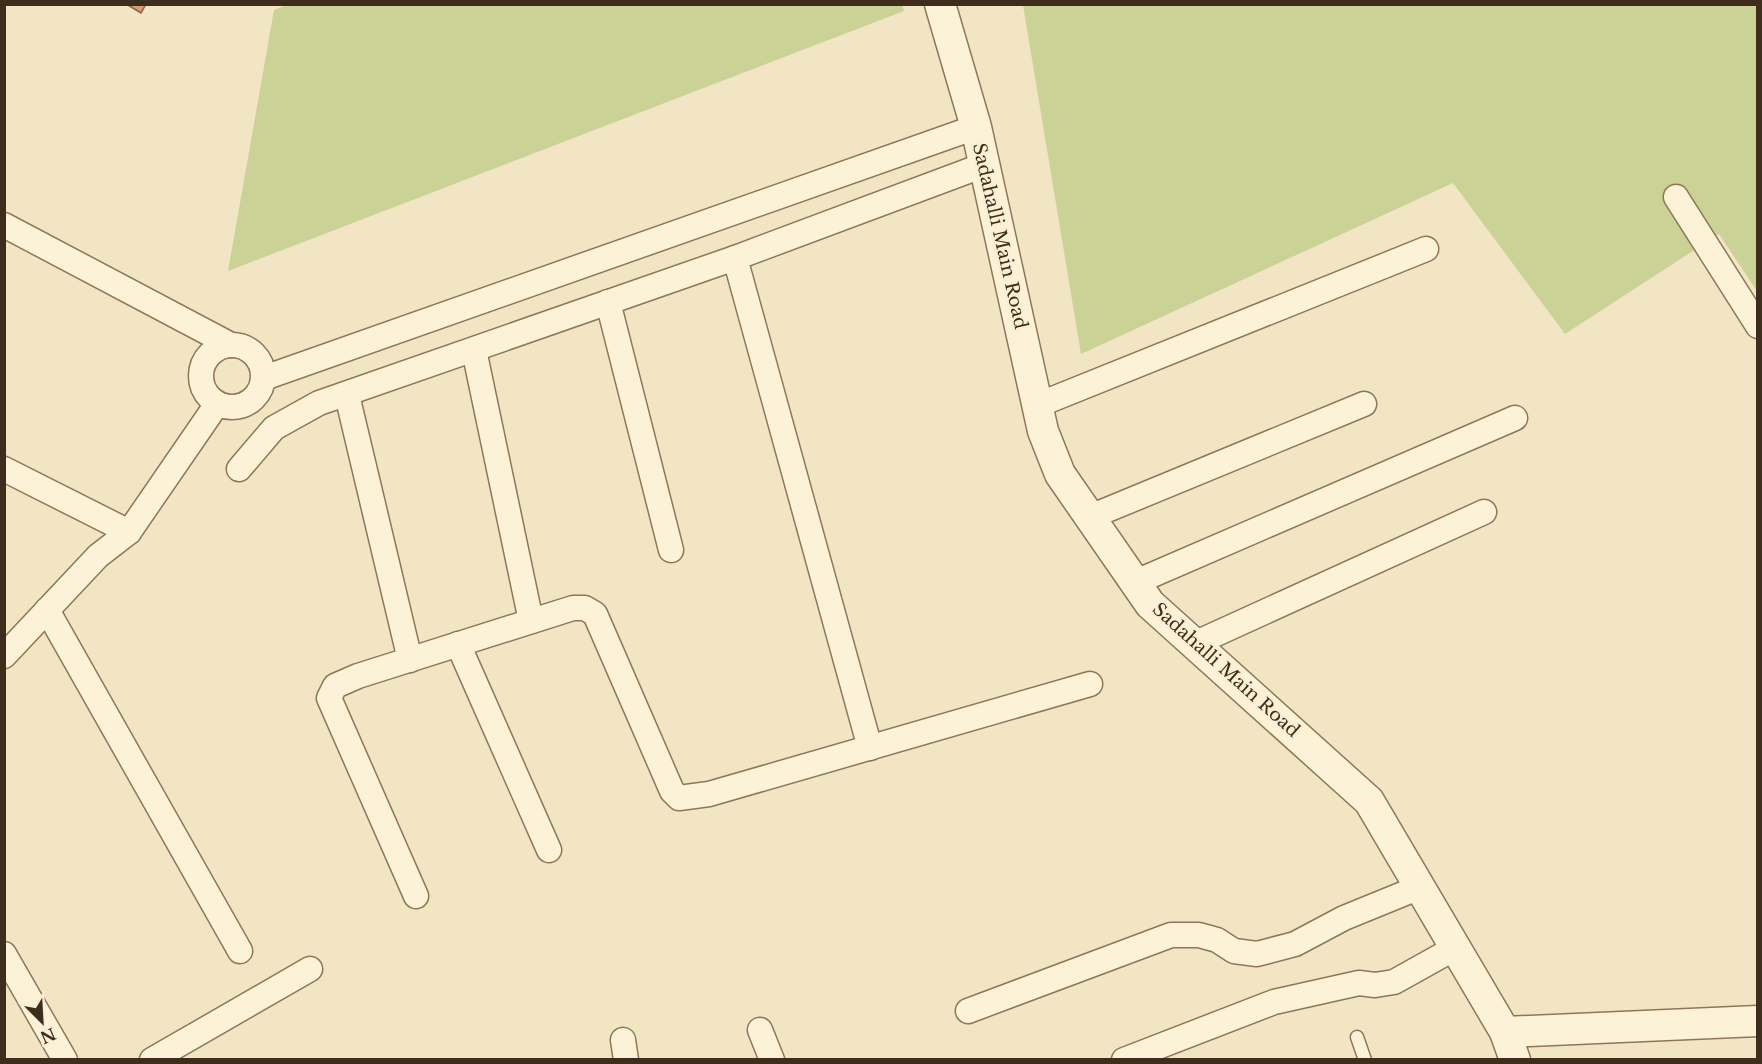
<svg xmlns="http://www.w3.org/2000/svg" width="1762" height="1064" font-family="'Libre Baskerville',serif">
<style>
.green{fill:#cad296}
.building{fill:#d49e76;stroke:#915e3b;stroke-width:1.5}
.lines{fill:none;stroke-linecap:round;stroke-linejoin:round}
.service-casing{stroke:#8f7658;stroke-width:15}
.minor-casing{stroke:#8f7658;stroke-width:27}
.tertiary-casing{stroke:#8f7658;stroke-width:33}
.service{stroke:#fcf2d8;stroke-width:12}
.minor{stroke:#fcf2d8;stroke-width:24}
.tertiary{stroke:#fcf2d8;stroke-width:30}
.labels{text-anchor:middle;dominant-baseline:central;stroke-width:5;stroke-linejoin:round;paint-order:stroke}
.street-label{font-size:18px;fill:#3e2d1d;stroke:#f9efd4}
</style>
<rect width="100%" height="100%" fill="#f2e5c4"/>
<!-- green -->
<g class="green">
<polygon points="290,4 902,4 904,11 228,271 274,10"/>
<polygon points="1023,5 1757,5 1757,291 1719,234 1565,334 1453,183 1081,354"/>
</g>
<!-- building -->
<polygon class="building" points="126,4 146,4 141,13"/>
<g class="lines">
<defs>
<polyline id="service" points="1357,1037 1365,1060"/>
<g id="minor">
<polyline points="1676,197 1758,326"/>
<polyline points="4,225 231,345"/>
<polyline points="735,258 870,748"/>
<polyline points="608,302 671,550"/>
<circle cx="232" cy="376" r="31"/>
<polyline points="474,350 531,621"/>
<polyline points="264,378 976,127"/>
<polyline points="347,395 410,660"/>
<polyline points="1038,405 1426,249"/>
<polyline points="4,469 129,532"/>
<polyline points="239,469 274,428 319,403 735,258 984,165"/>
<polyline points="1090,517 1364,404"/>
<polyline points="1136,582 1515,418"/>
<polyline points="47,610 240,951"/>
<polyline points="458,644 549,850"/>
<polyline points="1194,644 1484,512"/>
<polyline points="4,656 98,556 129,532 217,404"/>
<polyline points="416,896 329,698 335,686 358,676 573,608 585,608 595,614 672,791 679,798 709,794 1090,684"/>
<polyline points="4,954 65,1060"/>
<polyline points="968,1011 1171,935 1199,935 1217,940 1234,951 1257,954 1295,944 1344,918 1420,887"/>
<polyline points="760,1030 772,1060"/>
<polyline points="623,1040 626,1060"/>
<polyline points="152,1060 310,969"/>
<polyline points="1124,1060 1274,1002 1359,983 1375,985 1394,982 1455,948"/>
</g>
<g id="tertiary">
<polyline points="940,4 976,127 1043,431 1060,474 1150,604 1369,801 1505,1032 1515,1060"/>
<polyline points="1505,1032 1758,1021"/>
</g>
</defs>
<!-- service casing -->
<use href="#service" class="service-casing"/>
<!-- minor casing -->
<use href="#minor" class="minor-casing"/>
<!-- tertiary casing -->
<use href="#tertiary" class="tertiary-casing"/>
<!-- service -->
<use href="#service" class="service"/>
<!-- minor -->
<use href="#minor" class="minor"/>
<!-- tertiary -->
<use href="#tertiary" class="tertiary"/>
</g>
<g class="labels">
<!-- street labels -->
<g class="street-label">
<text transform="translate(1000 236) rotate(77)">Sadahalli Main Road</text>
<text transform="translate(1226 670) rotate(42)">Sadahalli Main Road</text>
</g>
</g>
<!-- border -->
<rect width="1762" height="1064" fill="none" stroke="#3e2d1d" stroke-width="12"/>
<!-- north arrow -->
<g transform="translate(42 1022) rotate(156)" stroke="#f9efd4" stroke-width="4.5" paint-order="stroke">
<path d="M0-4.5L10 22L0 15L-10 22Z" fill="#3e2d1d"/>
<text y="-9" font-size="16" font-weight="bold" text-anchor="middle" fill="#3e2d1d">N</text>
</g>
</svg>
